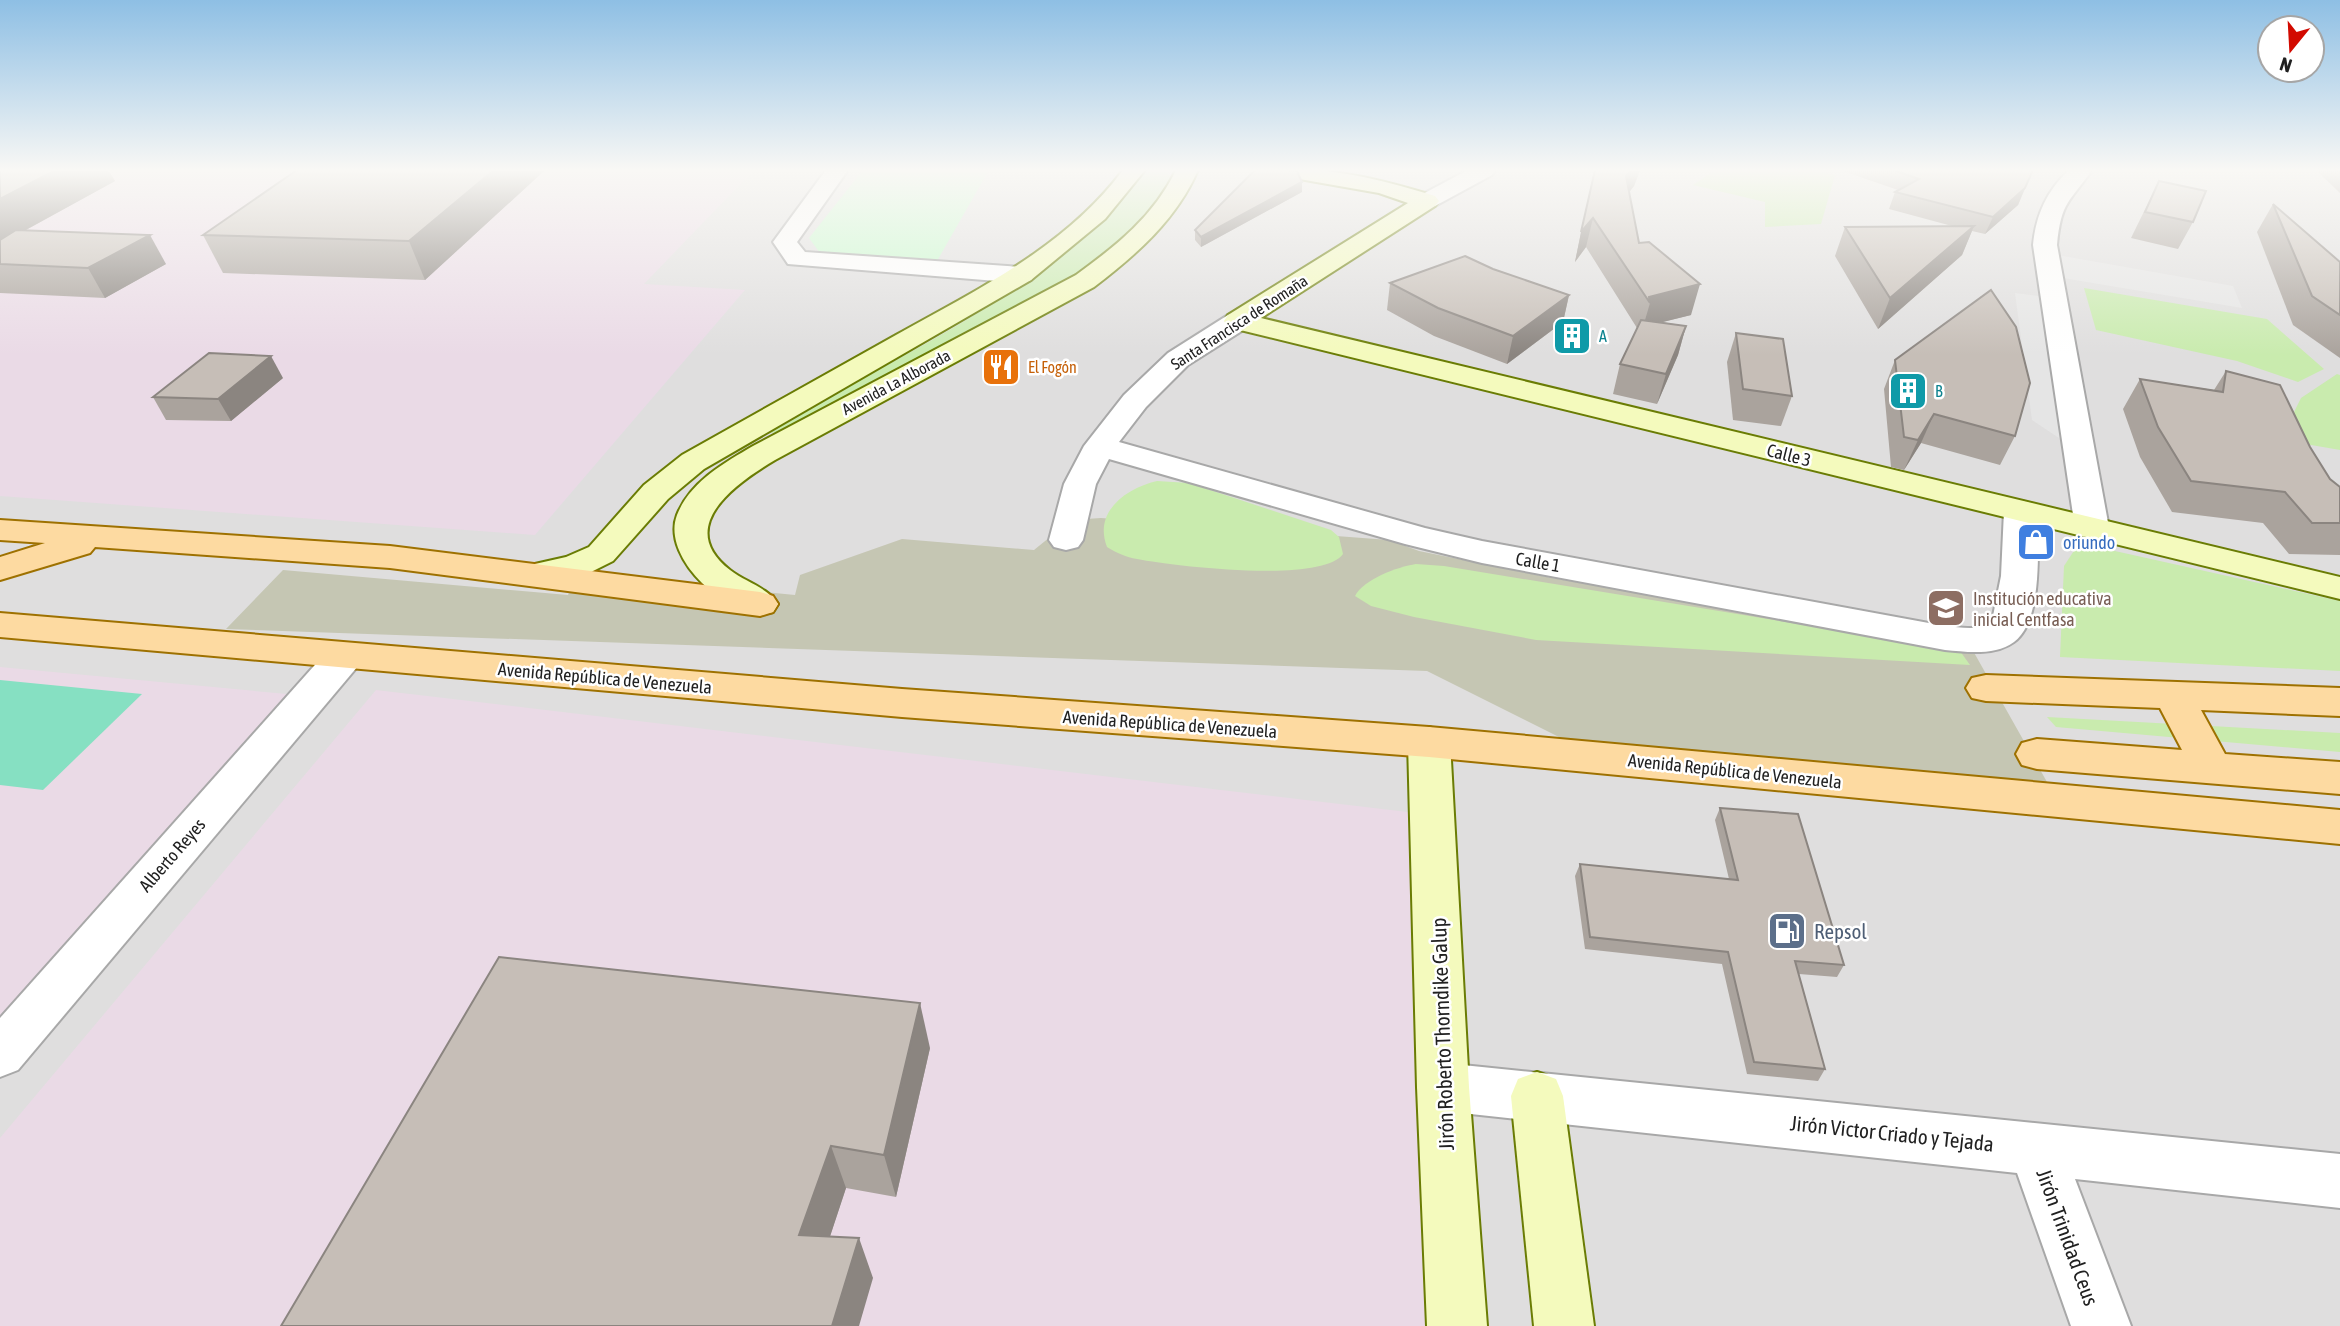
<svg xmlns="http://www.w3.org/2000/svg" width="2340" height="1326" font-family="'Asap Condensed',sans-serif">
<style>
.residential{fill:#dfdede}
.industrial{fill:#eadae6}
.construction{fill:#c5c6b3}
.grass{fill:#c9ebae}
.park{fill:#c6facc}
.pitch{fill:#86e0c2}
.parking{fill:#e5e5e5}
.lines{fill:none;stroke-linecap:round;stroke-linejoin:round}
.street-casing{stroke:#a8a8a8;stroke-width:4}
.secondary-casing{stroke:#6a7c04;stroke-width:4}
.primary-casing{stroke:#9e7100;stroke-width:4}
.street{fill:#fff;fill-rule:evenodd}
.secondary{fill:#f4fabd;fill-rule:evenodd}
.primary{fill:#fddaa1;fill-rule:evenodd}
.wall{fill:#aaa39d}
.shaded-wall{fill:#8b8580}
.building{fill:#c6beb7;stroke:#8b8580;stroke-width:2}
.labels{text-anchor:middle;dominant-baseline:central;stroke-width:5;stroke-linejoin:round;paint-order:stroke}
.far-street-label{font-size:16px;fill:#212121;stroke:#fff}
.far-culture-label{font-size:16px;fill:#0d838f;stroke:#fff;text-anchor:start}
.far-food-label{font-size:16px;fill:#c56008;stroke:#fff;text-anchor:start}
.street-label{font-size:18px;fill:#212121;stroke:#fff}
.shop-label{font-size:18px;fill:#366cbe;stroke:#fff;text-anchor:start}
.education-label{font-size:18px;fill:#785e54;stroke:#fff;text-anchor:start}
.near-service-label{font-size:21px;fill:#4e5e75;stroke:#fff;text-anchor:start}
.near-street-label{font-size:21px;fill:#212121;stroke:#fff}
</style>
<rect width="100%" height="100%" fill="#f1efe8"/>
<!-- residential -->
<rect class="residential" x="0" y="170" width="2340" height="1156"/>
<!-- industrial -->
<g class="industrial">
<polygon points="0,170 754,170 644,284 745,290 535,535 0,496"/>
<polygon points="0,667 287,694 0,1016"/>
<polygon points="376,690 1433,815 1425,1326 0,1326 0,1138"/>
</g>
<!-- construction -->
<polygon class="construction" points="1101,518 1389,540 1419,551 1552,578 1972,649 2047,782 1565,740 1427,671 226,629 283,570 568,595 574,580 624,578 795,595 800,575 902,539 1034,550 1071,520"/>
<!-- grass -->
<g class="grass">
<polygon points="1715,170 1812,170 1835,175 1821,224 1765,227 1765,202 1693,185"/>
<path d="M 1149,171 L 1167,172 L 1172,180 C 1140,222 1112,250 1069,281 L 779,432 L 763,434 C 854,382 955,332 1041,272 C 1067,253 1091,233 1113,209 C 1126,195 1132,180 1149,171 Z"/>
<polygon points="2084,288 2267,319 2324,369 2298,382 2237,361 2096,330"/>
<polygon points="2337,374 2340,375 2340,450 2294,442 2286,428 2301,398"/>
<path d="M 1157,481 L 1189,483 L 1331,530 L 1339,537 L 1343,554 C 1322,584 1173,566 1137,559 C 1126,557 1117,553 1107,547 C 1093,511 1127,488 1157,481 Z"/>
<polygon points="2079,543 2340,601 2340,671 2060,657 2064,566"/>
<path d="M 1416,564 L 1444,566 L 1951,649 L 1960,651 L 1970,665 L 1536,640 L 1414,617 L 1371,606 L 1355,596 C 1364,579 1397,567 1416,564 Z"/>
<polygon points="2047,717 2340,733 2340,752 2056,727"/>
</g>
<!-- park -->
<polygon class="park" points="863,170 989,170 937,261 820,253 809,238"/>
<!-- pitch -->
<polygon class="pitch" points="0,680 142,694 43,790 0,785"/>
<!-- parking -->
<g class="parking">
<polygon points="2046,253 2233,286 2242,308 2051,276"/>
<polygon points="2015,293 2055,298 2077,450 2032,420"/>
</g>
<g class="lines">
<defs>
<g id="street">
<polygon points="826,170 848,170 797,242 805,252 1022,267 1031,270 1035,275 1031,280 1022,283 788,264 773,242"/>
<polygon points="1468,170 1495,170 1492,175 1435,206 1419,206 1415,201 1419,196"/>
<path d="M 2069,170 L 2092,170 C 2070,202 2061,201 2057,245 L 2109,528 L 2104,535 L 2092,538 L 2080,535 L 2075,528 L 2033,245 C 2036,214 2047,191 2069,170 Z"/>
<path d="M 1238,313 L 1248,315 L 1252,321 L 1248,327 L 1188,365 L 1146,407 L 1119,442 L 1425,528 L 1482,541 L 1945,626 C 1961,627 1979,632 1992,621 L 2001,576 L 2004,511 L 2009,504 L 2021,501 L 2033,504 L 2038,511 C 2037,545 2044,620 2014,642 C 1995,656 1967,652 1945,650 L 1482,563 L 1405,544 L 1109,459 L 1096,484 L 1083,540 L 1078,547 L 1066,550 L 1054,547 L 1049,540 L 1064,484 L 1084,446 L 1124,395 L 1168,353 L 1228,315 Z"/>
<polygon points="344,644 358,648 363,657 358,666 18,1070 0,1077 0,1018 330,648"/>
<polygon points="1443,1063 2340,1154 2340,1208 2075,1179 2131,1326 2071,1326 2017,1173 1443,1111 1424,1104 1417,1087 1424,1070"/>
</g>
<g id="secondary">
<path d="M 1123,170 L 1145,170 L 1105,219 L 1031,280 L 704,469 L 668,499 L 613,561 L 589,573 L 539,585 L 526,582 L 521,574 L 526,566 L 566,557 L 589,547 L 644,485 L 682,455 C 753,415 825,375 896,335 C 978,289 1066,247 1123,170 Z"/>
<path d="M 1176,170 L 1198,170 C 1176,220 1137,254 1094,287 L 775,460 C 738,482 673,526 730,570 C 745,582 767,587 778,604 L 773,612 C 732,623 660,559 677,515 C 690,482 724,463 753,446 L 1076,275 C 1116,246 1154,216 1176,170 Z"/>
<path d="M 1277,170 C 1332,167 1383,180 1435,196 L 1439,201 L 1435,206 L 1261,318 L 2340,577 L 2340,599 L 1228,327 L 1224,321 L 1228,315 L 1408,203 L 1379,193 L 1288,177 L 1280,175 Z"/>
<polygon points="1429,727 1444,732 1450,742 1469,1087 1487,1326 1427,1326 1417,1087 1408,742 1414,732"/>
<polygon points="1537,1072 1556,1079 1563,1096 1594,1326 1534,1326 1511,1096 1518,1079"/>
</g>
<g id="primary">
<polygon points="0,520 390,546 760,592 773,596 778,604 773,612 760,616 390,568 95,547 90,553 0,580 0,557 45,543 0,540"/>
<polygon points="0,613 902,689 1429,727 2340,810 2340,844 1429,757 902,717 0,637"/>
<polygon points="1986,675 2340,688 2340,716 2201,710 2225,754 2340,762 2340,794 2037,769 2022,765 2016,754 2022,743 2037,739 2182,750 2160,708 1986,701 1972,698 1966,688 1972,678"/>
</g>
</defs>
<!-- street casing -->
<use href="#street" class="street-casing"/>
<!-- secondary casing -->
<use href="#secondary" class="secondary-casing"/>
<!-- primary casing -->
<use href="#primary" class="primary-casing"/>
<!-- street -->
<use href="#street" class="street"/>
<!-- secondary -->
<use href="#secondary" class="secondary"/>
<!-- primary -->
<use href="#primary" class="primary"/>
</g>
<!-- wall -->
<g class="wall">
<polygon points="0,170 108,170 115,181 26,230 166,264 105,298 0,293"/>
<polygon points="297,170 545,170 425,280 223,273 203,235"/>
<polygon points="1594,170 1640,170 1634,186 1629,192 1639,243 1691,315 1662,322 1686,326 1678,355 1657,404 1613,394 1620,364 1637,328 1586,247 1575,262"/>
<polygon points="1840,170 2033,170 2018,205 1985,234 1972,231 1962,255 1878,329 1835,256 1845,227 1952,226 1889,209 1895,192 1898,190"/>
<polygon points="2316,170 2340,170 2340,193"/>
<polygon points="2159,181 2193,222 2178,249 2131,238"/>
<polygon points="1302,192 1201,247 1195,240 1195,230"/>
<polygon points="2273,204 2340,262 2340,358 2293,325 2257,232"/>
<polygon points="1390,283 1569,295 1563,322 1507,364 1434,336 1387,310"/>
<polygon points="1736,333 1792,396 1781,426 1733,420 1727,362"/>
<polygon points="1895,360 2015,436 2000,465 1921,443 1904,470 1891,467 1884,389"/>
<polygon points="2226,371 2310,447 2330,479 2340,487 2340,555 2289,554 2263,523 2172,512 2140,457 2123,409 2140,379 2214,390"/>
<polygon points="283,378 231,421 166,420 153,397"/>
<polygon points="1720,808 1844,965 1837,977 1799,974 1825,1069 1818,1081 1747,1074 1722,964 1585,949 1575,876 1580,864 1729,879 1715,820"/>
<polygon points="930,1048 896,1197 846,1188 830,1236 873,1278 281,1326"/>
</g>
<!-- shaded-wall -->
<g class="shaded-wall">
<polygon points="56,170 108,170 115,181 0,244 0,199"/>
<polygon points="494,170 545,170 425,280 409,241"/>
<polygon points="1632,170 1640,170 1634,186 1620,204 1626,176"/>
<polygon points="1302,182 1302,192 1201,247 1201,237"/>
<polygon points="2025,188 2018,205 1985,234 1993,217"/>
<polygon points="1593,218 1586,247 1575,262 1581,232"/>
<polygon points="1974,226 1962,255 1878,329 1890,298"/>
<polygon points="150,235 166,264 105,298 88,268"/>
<polygon points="1700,284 1691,315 1643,327 1650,303 1649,297"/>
<polygon points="1569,295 1563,322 1507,364 1513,336"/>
<polygon points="1686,326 1678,355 1657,404 1666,374"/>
<polygon points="271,356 283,378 231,421 218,399"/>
<polygon points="1934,414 1921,443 1904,470 1918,440"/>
<polygon points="920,1003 930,1048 896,1197 884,1155"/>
<polygon points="831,1146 846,1188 817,1276 799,1235"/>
<polygon points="859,1238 873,1278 859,1326 832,1326"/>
</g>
<!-- building -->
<g class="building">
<polygon points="0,170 56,170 0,199"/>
<polygon points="297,170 494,170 409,241 203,235"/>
<polygon points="1255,170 1289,170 1297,171 1302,182 1201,237 1195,230"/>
<polygon points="1595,170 1632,170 1626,176 1639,243 1649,242 1700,284 1649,297 1650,303 1593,218 1581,232"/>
<polygon points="1893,170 2033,170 2025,188 1993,217 1895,192 1919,179"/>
<polygon points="2159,181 2206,191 2193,222 2145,212"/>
<polygon points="2273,204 2340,262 2340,315 2312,296"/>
<polygon points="1974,226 1890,298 1845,227"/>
<polygon points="16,230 150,235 88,268 0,264 0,240"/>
<polygon points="1465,256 1493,269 1569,295 1513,336 1438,308 1390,283"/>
<polygon points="1991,290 2016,327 2030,383 2015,436 1934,414 1918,440 1904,437 1895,360"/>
<polygon points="1641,320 1686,326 1666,374 1620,364"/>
<polygon points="1736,333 1783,339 1792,396 1743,389"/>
<polygon points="209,353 271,356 218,399 153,397"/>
<polygon points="2226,371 2280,385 2310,447 2330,479 2340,487 2340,523 2312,523 2285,492 2191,481 2158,427 2140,379 2223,392"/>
<polygon points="1720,808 1798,814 1844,965 1795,961 1825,1069 1754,1062 1728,952 1590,937 1580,864 1738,880"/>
<polygon points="499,957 920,1003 884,1155 831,1146 799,1235 859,1238 832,1326 281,1326"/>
</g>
<!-- sky -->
<linearGradient id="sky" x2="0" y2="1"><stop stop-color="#8ebfe4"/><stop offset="0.48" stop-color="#f9f8f5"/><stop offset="1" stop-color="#f9f8f5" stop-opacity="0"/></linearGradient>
<rect width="2340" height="355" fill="url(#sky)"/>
<!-- icons -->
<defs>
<symbol id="building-square" viewBox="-11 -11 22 22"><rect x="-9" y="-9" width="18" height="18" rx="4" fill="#0f9aa8" stroke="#fff"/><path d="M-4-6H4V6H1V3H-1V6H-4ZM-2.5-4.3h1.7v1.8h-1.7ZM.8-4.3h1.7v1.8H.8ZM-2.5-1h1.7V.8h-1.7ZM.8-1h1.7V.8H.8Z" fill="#fff"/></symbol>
<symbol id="restaurant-square" viewBox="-11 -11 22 22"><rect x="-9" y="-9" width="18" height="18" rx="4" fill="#e8710a" stroke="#fff"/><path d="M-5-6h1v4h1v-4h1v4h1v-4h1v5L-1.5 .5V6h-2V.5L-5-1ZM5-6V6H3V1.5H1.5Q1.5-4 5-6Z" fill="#fff"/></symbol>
<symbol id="shop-square" viewBox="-11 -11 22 22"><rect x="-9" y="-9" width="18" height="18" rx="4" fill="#3f7fe0" stroke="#fff"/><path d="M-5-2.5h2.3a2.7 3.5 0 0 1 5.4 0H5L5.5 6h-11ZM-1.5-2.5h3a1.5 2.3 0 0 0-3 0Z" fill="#fff"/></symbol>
<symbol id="school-square" viewBox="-11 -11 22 22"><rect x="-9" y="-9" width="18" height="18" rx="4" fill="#8d6e63" stroke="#fff"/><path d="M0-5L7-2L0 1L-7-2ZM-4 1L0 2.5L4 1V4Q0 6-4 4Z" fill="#fff"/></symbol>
<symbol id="fuel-square" viewBox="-11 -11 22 22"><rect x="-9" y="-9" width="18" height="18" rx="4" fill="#5c6f8a" stroke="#fff"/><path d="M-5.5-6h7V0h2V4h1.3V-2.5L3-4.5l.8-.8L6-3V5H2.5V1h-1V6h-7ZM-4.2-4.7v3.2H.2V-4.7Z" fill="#fff"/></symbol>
</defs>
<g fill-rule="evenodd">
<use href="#building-square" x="1550" y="314" width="44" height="44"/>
<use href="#restaurant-square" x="979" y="345" width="44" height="44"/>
<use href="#building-square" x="1886" y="369" width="44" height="44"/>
<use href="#shop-square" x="2014" y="520" width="44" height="44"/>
<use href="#school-square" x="1924" y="586" width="44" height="44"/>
<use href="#fuel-square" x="1765" y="909" width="44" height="44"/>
</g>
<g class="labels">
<!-- far-street labels -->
<g class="far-street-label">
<text transform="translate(1239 322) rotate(-33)">Santa Francisca de Romaña</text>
<text transform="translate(896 382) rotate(-28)">Avenida La Alborada</text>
</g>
<!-- far-culture labels -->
<g class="far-culture-label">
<text x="1599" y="336">A</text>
<text x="1935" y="391">B</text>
</g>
<!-- far-food labels -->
<g class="far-food-label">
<text x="1028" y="367">El Fogón</text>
</g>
<!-- street labels -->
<g class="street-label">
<text transform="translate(1789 455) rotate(14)">Calle 3</text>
<text transform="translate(1538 562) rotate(10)">Calle 1</text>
<text transform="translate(605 678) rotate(5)">Avenida República de Venezuela</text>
<text transform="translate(1170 724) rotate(4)">Avenida República de Venezuela</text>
<text transform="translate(1735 771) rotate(6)">Avenida República de Venezuela</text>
<text transform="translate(172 855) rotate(-49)">Alberto Reyes</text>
</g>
<!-- shop labels -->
<g class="shop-label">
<text x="2063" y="542">oriundo</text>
</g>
<!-- education labels -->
<g class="education-label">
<text x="1973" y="598">Institución educativa<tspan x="1973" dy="21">inicial Centfasa</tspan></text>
</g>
<!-- near-service labels -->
<g class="near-service-label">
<text x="1814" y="931">Repsol</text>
</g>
<!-- near-street labels -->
<g class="near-street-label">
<text transform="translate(1442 1034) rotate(-92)">Jirón Roberto Thorndike Galup</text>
<text transform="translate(1892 1133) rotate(6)">Jirón Victor Criado y Tejada</text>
<text transform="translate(2068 1237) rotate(70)">Jirón Trinidad Ceus</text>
</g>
</g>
<!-- north arrow -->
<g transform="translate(2291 49) rotate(198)"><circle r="33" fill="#ffffff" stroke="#a6a6a6" stroke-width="2"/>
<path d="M0-5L12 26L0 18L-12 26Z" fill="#d20a00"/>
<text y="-10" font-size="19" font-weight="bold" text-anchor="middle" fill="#212121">N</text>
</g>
</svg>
